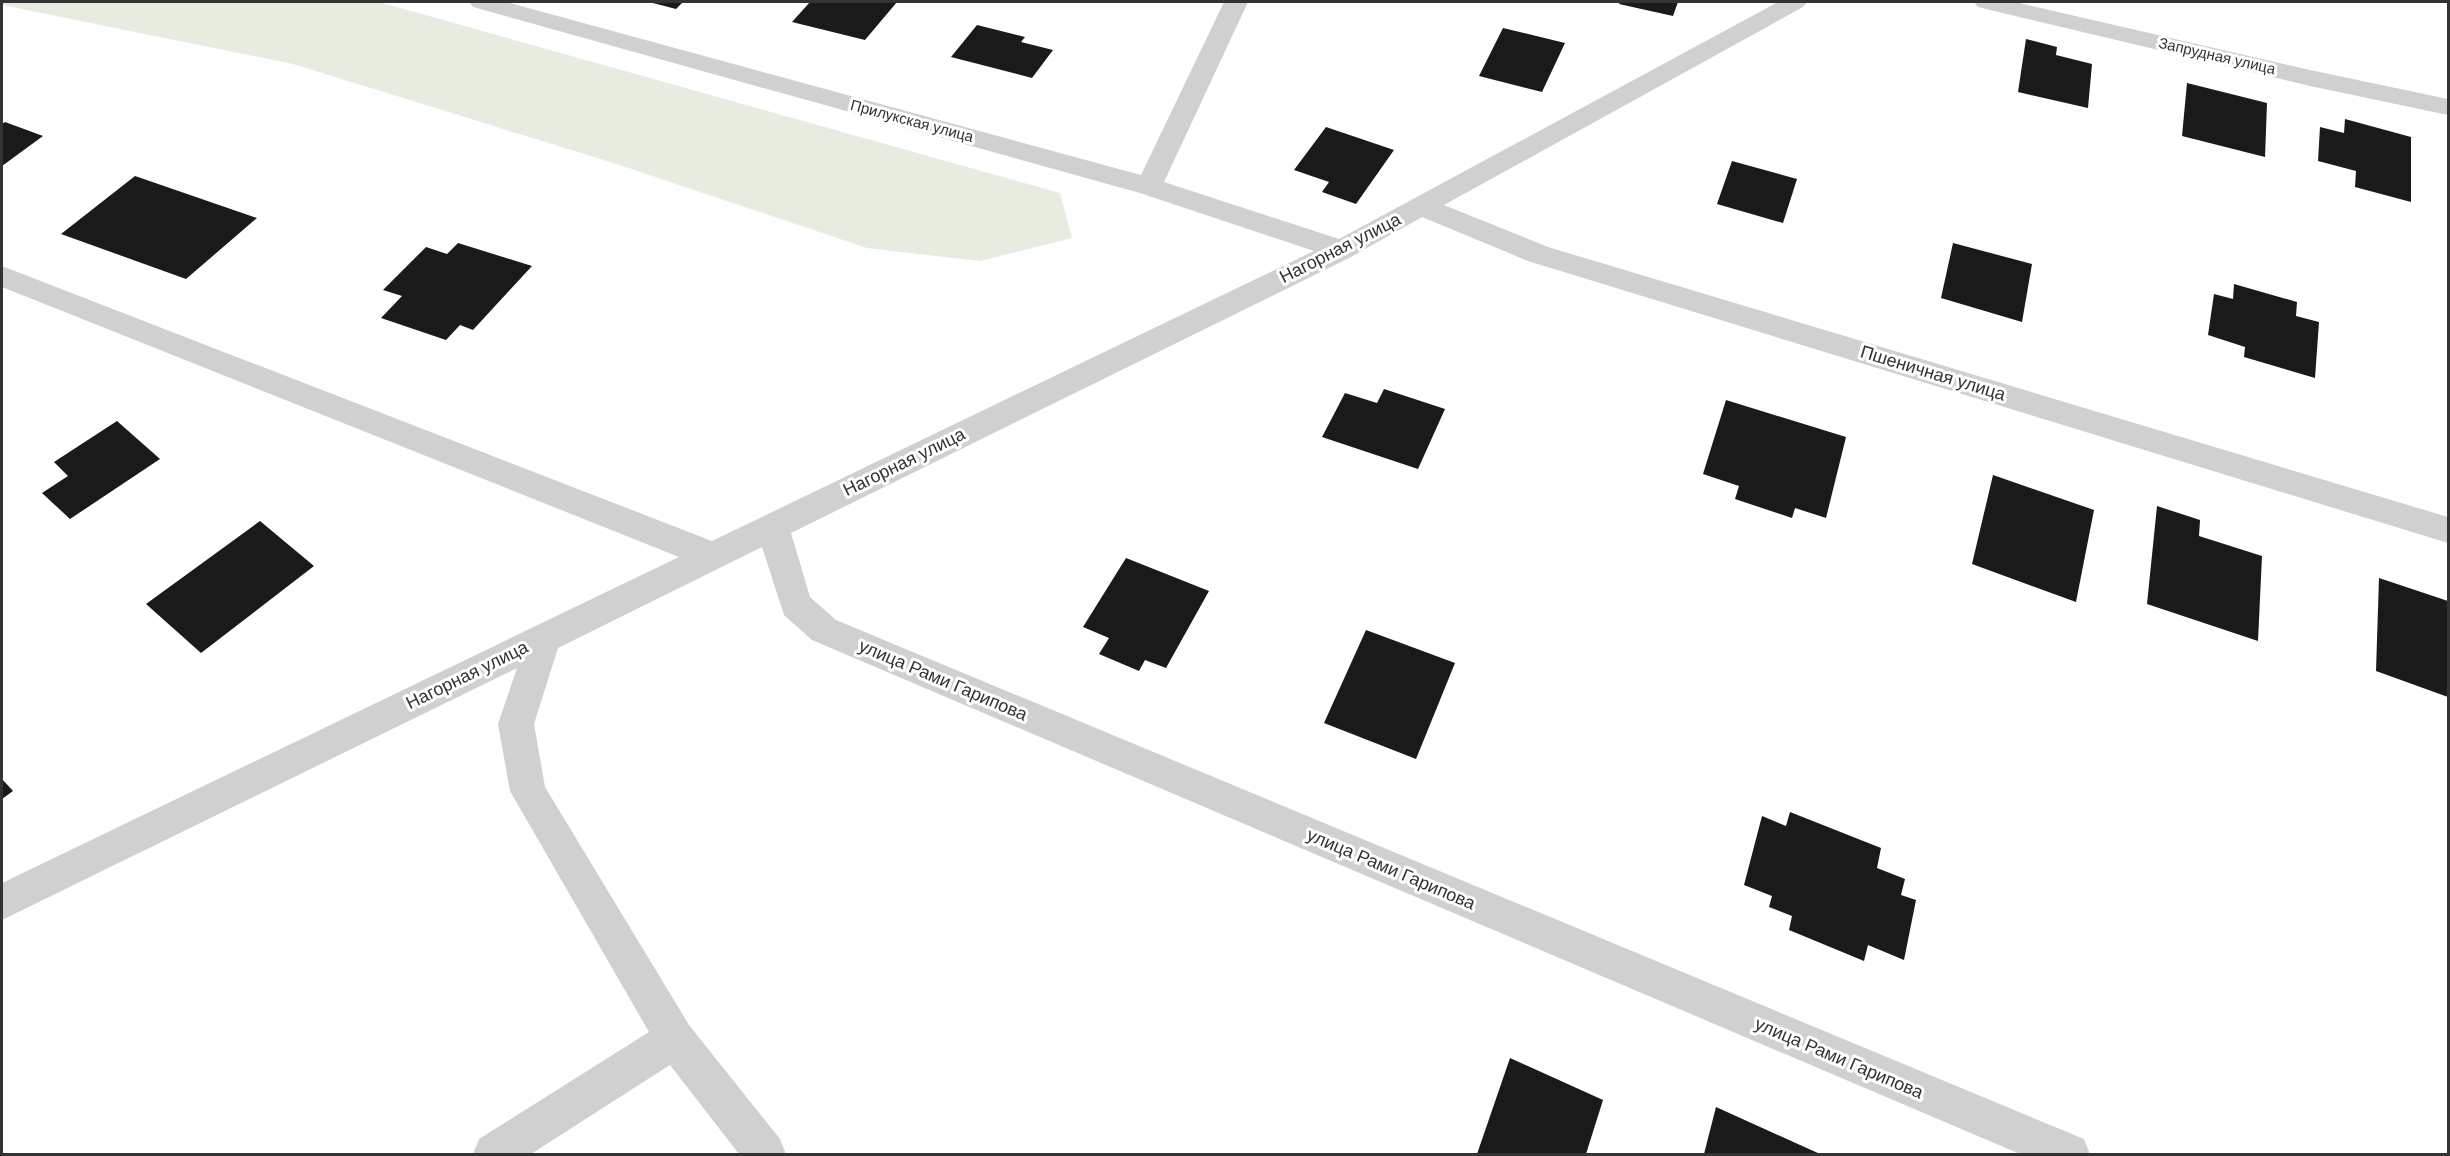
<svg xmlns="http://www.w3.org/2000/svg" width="2450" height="1156" font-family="'DM Sans',sans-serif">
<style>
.green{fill:#e6ecdf}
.building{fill:#1a1a1a}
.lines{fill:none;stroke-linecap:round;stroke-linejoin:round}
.minor{fill:#d0d0d0;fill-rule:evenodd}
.labels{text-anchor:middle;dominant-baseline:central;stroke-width:6;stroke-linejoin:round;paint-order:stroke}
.far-street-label{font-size:15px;fill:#333;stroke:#fff}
.street-label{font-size:18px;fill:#333;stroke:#fff}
</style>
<rect width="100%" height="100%" fill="#fff"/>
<!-- green -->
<polygon class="green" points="2,2 379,2 1060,193 1072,238 980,261 867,248 620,165 293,64 2,5"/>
<!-- building -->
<g class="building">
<polygon points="649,2 683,2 676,9"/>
<polygon points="810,2 897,2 865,40 792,22"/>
<polygon points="1620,2 1678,2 1673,16 1619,4"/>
<polygon points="977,25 1025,37 1021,42 1053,50 1032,78 951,57"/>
<polygon points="1503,28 1565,43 1542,92 1479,76"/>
<polygon points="2026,39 2057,47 2056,55 2092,64 2088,108 2018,92"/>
<polygon points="2187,83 2267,103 2265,157 2182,136"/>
<polygon points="2345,119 2411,137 2411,202 2355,187 2356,171 2318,161 2320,127 2344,133"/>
<polygon points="5,122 43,136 2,166 2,124"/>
<polygon points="1326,127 1394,150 1356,204 1322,192 1329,182 1294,170"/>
<polygon points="1732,161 1797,179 1783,223 1717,204"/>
<polygon points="135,176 257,218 186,279 61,234"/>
<polygon points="458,243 532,266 473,330 460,325 446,340 381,318 402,296 383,290 426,247 447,254"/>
<polygon points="1953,243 2032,264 2022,322 1941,298"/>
<polygon points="2234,284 2297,302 2296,316 2319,322 2315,378 2244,357 2245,347 2208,335 2214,294 2233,299"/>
<polygon points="1384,389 1445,409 1418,469 1322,437 1345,393 1377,403"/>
<polygon points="1726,400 1846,437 1826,518 1795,508 1792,518 1735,499 1739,486 1703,474"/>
<polygon points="117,421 160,459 70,519 42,493 68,476 54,462"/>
<polygon points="1993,475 2094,510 2076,602 1972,564"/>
<polygon points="2157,506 2200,520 2199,536 2262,556 2258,641 2147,604"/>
<polygon points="260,521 314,566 201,653 146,604"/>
<polygon points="1126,558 1209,591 1166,668 1145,660 1139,671 1099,654 1109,638 1083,627"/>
<polygon points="2379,578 2448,601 2448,697 2376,671"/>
<polygon points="1366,630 1455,663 1416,759 1324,723"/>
<polygon points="2,779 13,791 2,799"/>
<polygon points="1790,812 1881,848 1877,868 1905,879 1901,895 1916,900 1904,960 1868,945 1864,961 1789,930 1792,916 1769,907 1772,896 1744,885 1762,816 1786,826"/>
<polygon points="1510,1058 1603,1100 1586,1154 1477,1154"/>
<polygon points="1716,1107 1820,1154 1704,1154"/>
</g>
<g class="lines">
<!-- minor -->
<g class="minor">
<polygon points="469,2 506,2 1141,175 1224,2 1248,2 1164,182 1339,239 1778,2 1807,2 1803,7 1444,205 1548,247 2448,517 2448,543 1528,261 1422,217 1351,257 791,533 810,597 836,620 2084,1139 2090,1154 2020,1154 812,640 784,615 762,547 558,648 534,724 545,787 689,1025 780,1139 786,1154 739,1154 670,1065 531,1154 473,1154 479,1139 649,1032 510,791 498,724 517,668 2,920 2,883 679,557 2,287 2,266 712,541 1314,251 1140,193 473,7"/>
<polygon points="1974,2 2015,2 2310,70 2448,99 2448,115 2310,86 1986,9 1978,7"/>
</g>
</g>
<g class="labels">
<!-- far-street labels -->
<g class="far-street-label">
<text transform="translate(2217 56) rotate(13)">Запрудная улица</text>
<text transform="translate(912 121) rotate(15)">Прилукская улица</text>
</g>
<!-- street labels -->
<g class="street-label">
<text transform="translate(1340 248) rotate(-27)">Нагорная улица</text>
<text transform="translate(1933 373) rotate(17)">Пшеничная улица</text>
<text transform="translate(904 462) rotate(-26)">Нагорная улица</text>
<text transform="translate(467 675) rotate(-26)">Нагорная улица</text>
<text transform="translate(943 680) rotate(23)">улица Рами Гарипова</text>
<text transform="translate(1391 869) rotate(23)">улица Рами Гарипова</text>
<text transform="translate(1839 1058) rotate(23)">улица Рами Гарипова</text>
</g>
</g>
<!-- border -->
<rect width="2450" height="1156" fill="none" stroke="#333333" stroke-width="6"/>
</svg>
